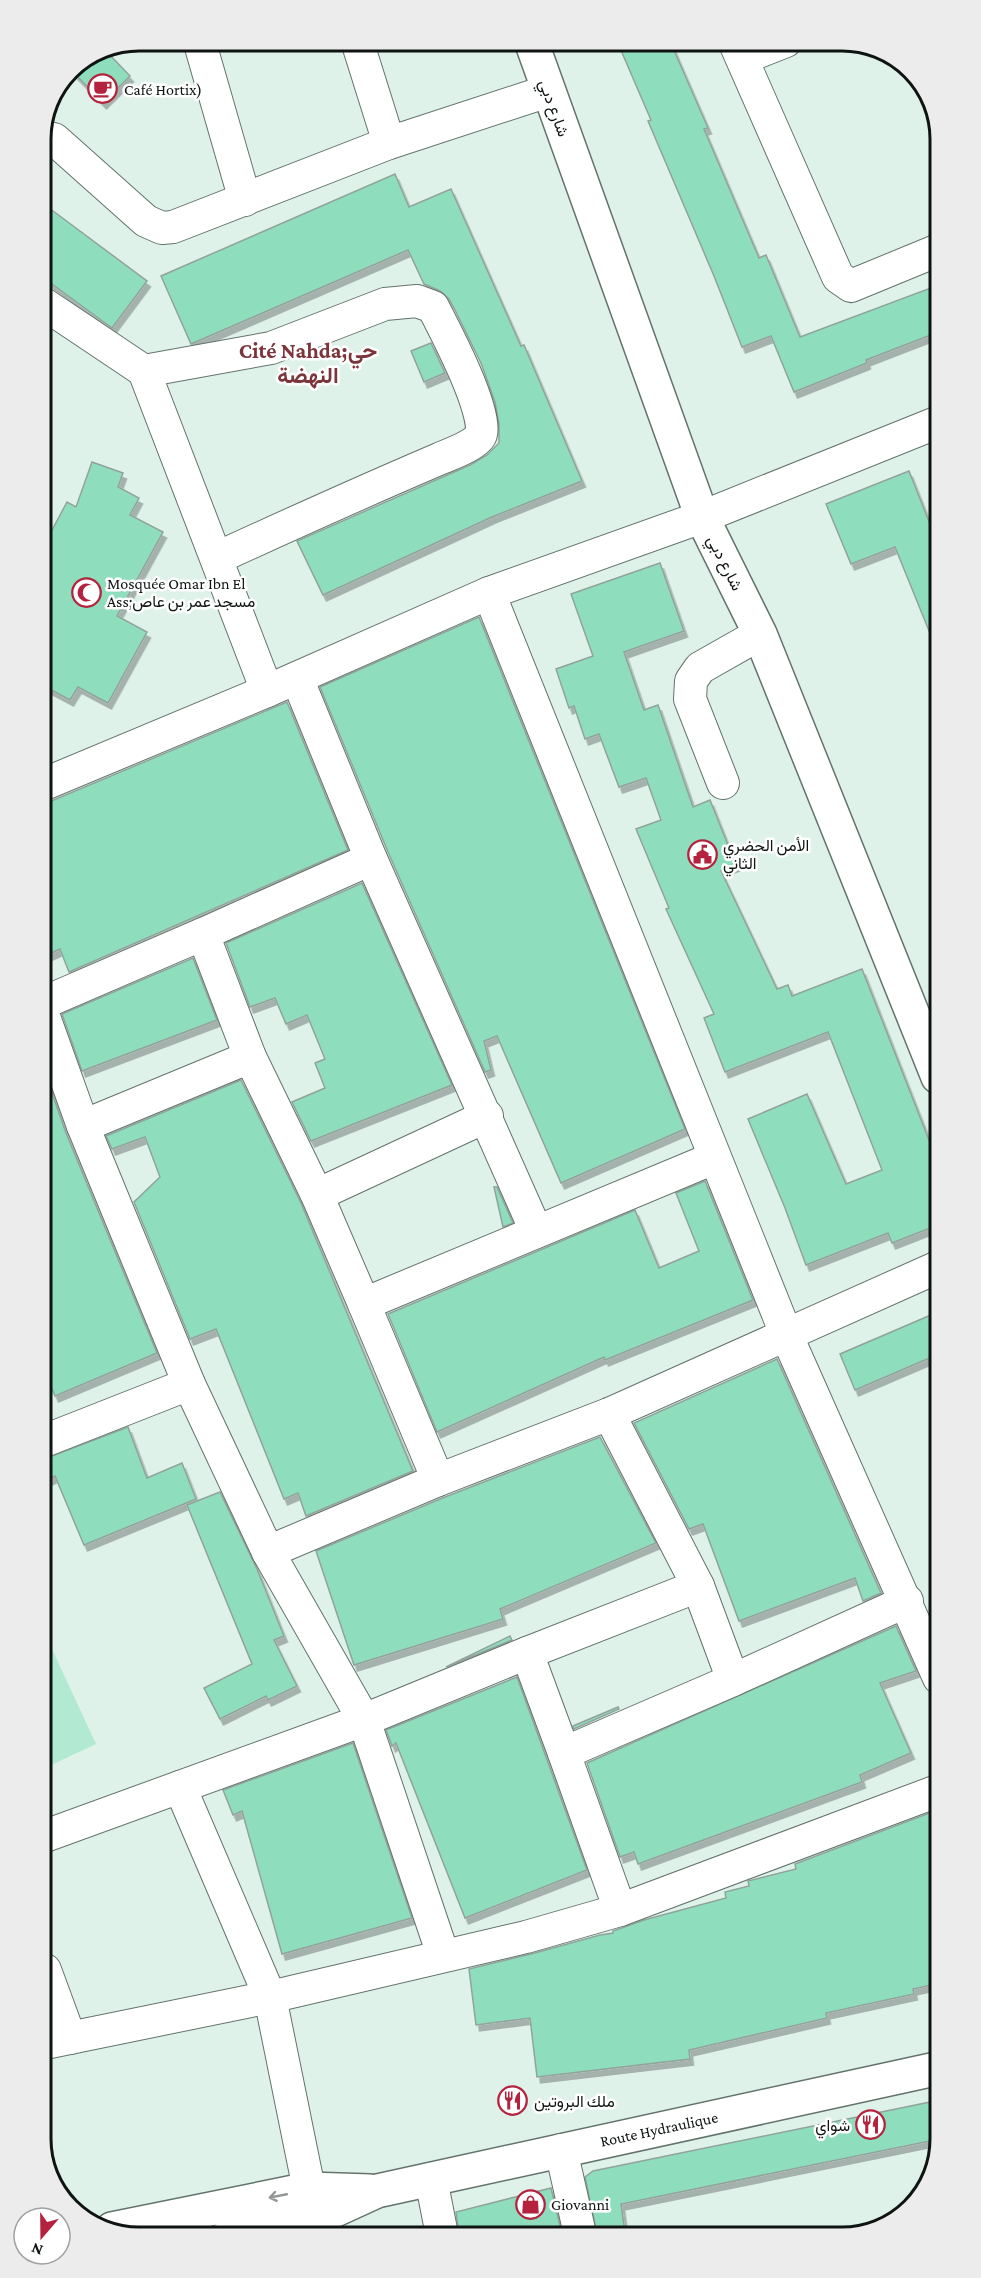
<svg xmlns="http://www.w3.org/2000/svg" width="981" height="2278" font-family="'Crimson Pro',Vazirmatn,serif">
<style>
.green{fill:#b1e9d2}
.building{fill:#8edebe;stroke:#91a39b;stroke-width:1.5;filter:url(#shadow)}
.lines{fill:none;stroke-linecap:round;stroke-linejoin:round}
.minor-casing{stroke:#63736c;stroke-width:34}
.secondary-casing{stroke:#63736c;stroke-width:36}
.minor{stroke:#fff;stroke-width:32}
.secondary{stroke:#fff;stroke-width:33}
.oneway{stroke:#939594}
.labels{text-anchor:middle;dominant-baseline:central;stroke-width:5;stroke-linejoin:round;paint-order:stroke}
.poi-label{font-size:16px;fill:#0e1411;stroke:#fff;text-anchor:start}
.street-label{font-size:16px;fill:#0e1411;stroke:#fff}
.district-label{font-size:22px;font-weight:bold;fill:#7c353a;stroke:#fff}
.rim{fill:none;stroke:#0e1411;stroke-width:3}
</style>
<defs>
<filter id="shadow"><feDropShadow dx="3.5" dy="6" stdDeviation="0" flood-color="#0004"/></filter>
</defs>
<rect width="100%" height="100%" fill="#dff2ea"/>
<!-- green -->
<polygon class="green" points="44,1632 96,1744 45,1768"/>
<!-- building -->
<g class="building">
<polygon points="617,41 670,41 708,128 704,129 759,258 766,255 800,337 936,286 936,333 866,360 867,363 794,392 771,336 742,347 714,276 648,121 651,120"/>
<polygon points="108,53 130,76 103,103 74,73 84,63"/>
<polygon points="395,174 409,207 451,189 521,346 524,345 582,481 492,517 323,595 297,541 470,465 487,455 499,443 499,424 495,402 481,363 455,310 449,299 440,291 424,284 408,250 191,344 161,276"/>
<polygon points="41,202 147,281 112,328 41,276"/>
<polygon points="431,343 445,373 424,382 411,351"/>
<polygon points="92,462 123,473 118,487 139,498 130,515 163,532 117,616 147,632 108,703 78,687 70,700 42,685 42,549 67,502 76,507"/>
<polygon points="909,471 936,539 936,648 895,547 851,564 826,504"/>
<polygon points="660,563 684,631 624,652 644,710 658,705 693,807 710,800 736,865 721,871 777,989 788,985 792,996 862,969 938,1163 938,1225 892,1243 888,1233 806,1265 785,1208 748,1119 807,1094 846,1184 882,1170 828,1032 725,1072 704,1018 714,1014 666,909 669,908 636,829 661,820 646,778 619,787 599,734 585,739 574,706 569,708 556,669 593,656 571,594"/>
<polygon points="479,617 685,1129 561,1183 497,1036 484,1041 491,1070 485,1072 388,852 320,687"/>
<polygon points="287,702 348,850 69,972 60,949 43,957 42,803 49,802"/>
<polygon points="362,883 452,1085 311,1141 292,1102 325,1088 315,1063 325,1059 307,1015 286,1024 275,998 250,1007 226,943"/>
<polygon points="193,958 217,1020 82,1071 62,1014"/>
<polygon points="43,1067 66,1133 157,1353 55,1396 44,1369"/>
<polygon points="241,1080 301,1203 413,1471 306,1516 298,1493 284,1499 216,1329 190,1339 134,1202 160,1177 145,1137 112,1149 106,1136"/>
<polygon points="705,1181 753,1300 605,1360 604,1357 437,1432 388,1314 635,1210 659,1268 699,1251 676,1193"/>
<polygon points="494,1187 497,1187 513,1223 503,1227"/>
<polygon points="938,1312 939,1354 855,1390 840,1354"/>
<polygon points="777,1359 881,1593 863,1601 855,1578 739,1621 703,1524 689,1529 634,1423"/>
<polygon points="128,1427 147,1478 182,1463 196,1499 84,1545 55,1476 44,1481 44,1459"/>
<polygon points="600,1437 656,1543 500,1609 503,1619 354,1665 316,1551 445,1497"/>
<polygon points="220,1492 257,1569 284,1636 274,1640 297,1686 268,1700 266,1696 220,1719 204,1688 252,1664 187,1505"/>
<polygon points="896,1626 916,1671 880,1683 911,1753 860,1775 862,1782 638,1864 634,1852 620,1857 587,1763"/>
<polygon points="510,1636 512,1640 446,1667"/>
<polygon points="517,1677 587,1870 465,1918 396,1743 392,1746 386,1730"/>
<polygon points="618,1707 619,1709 574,1729 573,1726"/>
<polygon points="353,1743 412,1918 282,1954 242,1811 233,1815 223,1790"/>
<polygon points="940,1809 940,1983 913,1989 914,1994 826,2013 827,2018 689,2050 690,2059 537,2077 530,2018 476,2025 469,1969 531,1954 600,1935 613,1933 613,1931 644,1920 726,1898 725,1892 749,1886 748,1881 796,1869 795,1864"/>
<polygon points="940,2100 940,2139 621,2204 625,2234 597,2234 585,2177 593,2171"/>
<polygon points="551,2188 562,2234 459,2235 456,2212"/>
</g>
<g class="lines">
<defs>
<g id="minor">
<polyline points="203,41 201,47 245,200"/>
<polyline points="357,41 389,143"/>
<polyline points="734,41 838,277 851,286 936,251"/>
<polyline points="743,58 786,41"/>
<polyline points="41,137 54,139 146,221 162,228 173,227 389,143 548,91"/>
<polyline points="41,302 144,371 267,691"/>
<path d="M 144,371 L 271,348 L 385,304 L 417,301 L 433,307 C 445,330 488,412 481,434 C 479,444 448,455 439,459 C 364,491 291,524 217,558"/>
<polyline points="489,593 786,1334 939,1678"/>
<polyline points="297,678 371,859 536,1231"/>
<polyline points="723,783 690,699 691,681 700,668 760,634"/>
<polyline points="42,785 267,691 489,593 702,517 936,423"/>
<polyline points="203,934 371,859"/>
<polyline points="43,1003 203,934 250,1057 317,1195 364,1304 714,1158"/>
<polyline points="43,1014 83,1126 189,1384 268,1552 438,1480 609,1414 938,1267"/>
<polyline points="83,1126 250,1057"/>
<polyline points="317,1195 487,1116"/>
<polyline points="364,1304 438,1480"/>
<polyline points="609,1414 698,1586 733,1680 907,1601"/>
<polyline points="44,1441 189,1384"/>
<polyline points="268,1552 364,1720 443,1955"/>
<polyline points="527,1653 564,1753 733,1680"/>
<polyline points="564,1753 620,1910"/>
<polyline points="180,1787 270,1997 309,2189 322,2236"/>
<polyline points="45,1836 364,1720 527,1653 698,1586"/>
<polyline points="45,1970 70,2038"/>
<polyline points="45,2043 270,1997 526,1937 620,1910 940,1790"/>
<polyline points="561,2150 580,2234"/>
<polyline points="431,2179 442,2235"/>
</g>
<g id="secondary">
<polyline points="531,41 702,517 760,634 938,1077"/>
<polyline points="112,2229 309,2189 370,2191"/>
<polyline points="227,2237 318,2218 377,2191 940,2068"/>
</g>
</defs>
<!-- minor casing -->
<use href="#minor" class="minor-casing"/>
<!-- secondary casing -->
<use href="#secondary" class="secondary-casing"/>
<!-- minor -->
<use href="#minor" class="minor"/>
<!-- secondary -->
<use href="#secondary" class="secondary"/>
</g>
<!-- one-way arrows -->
<defs><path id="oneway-shaft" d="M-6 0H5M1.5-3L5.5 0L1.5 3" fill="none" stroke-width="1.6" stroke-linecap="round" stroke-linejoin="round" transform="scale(1.5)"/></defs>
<use class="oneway" href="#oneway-shaft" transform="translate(278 2196) rotate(169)"/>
<!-- icons -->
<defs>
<symbol id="cafe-ring" viewBox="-11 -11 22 22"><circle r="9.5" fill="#fff" stroke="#b4223d" stroke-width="1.5"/><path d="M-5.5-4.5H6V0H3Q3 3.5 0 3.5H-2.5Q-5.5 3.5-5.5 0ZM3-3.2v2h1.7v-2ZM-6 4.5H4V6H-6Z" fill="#b4223d"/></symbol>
<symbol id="mosque-ring" viewBox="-11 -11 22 22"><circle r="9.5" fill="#fff" stroke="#b4223d" stroke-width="1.5"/><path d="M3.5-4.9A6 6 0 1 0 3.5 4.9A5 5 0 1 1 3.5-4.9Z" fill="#b4223d"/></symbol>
<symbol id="civic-ring" viewBox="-11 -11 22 22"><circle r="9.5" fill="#fff" stroke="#b4223d" stroke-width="1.5"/><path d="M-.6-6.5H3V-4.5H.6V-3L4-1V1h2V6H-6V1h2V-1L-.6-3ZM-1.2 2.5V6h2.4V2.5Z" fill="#b4223d"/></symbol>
<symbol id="restaurant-ring" viewBox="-11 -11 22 22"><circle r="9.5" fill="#fff" stroke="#b4223d" stroke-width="1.5"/><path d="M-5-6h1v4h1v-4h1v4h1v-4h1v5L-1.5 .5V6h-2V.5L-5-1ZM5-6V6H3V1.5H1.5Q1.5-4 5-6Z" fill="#b4223d"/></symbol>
<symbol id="shop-ring" viewBox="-11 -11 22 22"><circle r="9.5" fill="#fff" stroke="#b4223d" stroke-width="1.5"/><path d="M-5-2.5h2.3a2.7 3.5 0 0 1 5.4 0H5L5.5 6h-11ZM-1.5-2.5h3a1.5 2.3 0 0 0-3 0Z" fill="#b4223d"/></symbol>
</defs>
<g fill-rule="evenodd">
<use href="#cafe-ring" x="86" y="72" width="33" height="33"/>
<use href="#mosque-ring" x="70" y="576" width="33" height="33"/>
<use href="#civic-ring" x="686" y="838" width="33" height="33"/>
<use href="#restaurant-ring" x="496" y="2084" width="33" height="33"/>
<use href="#restaurant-ring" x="854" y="2108" width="33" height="33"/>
<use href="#shop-ring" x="514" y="2188" width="33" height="33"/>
</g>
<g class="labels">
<!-- poi labels -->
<g class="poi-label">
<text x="124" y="89">Café Hortix)</text>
<text x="107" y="583">Mosquée Omar Ibn El<tspan x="107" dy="18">Ass;مسجد عمر بن عاص</tspan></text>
<text x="723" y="845">الأمن الحضري<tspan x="723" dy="18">الثاني</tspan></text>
<text x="534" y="2101">ملك البروتين</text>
<text x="850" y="2125" text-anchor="end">شواي</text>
<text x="551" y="2204">Giovanni</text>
</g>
<!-- street labels -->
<g class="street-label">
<text transform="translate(554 108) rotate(70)">شارع دبي</text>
<text transform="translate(725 563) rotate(63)">شارع دبي</text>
<text transform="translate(659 2129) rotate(-12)">Route Hydraulique</text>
</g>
<!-- district labels -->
<g class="district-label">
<text x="308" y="350">Cité Nahda;حي<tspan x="308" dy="25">النهضة</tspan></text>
</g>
</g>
<!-- crop -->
<path d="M0 0H981V2278H0ZM139 51H842A88 88 0 0 1 930 139V2139A88 88 0 0 1 842 2227H139A88 88 0 0 1 51 2139V139A88 88 0 0 1 139 51Z" fill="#ececec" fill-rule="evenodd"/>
<path class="rim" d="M139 51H842A88 88 0 0 1 930 139V2139A88 88 0 0 1 842 2227H139A88 88 0 0 1 51 2139V139A88 88 0 0 1 139 51Z"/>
<!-- north arrow -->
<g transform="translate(42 2236) rotate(200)"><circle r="28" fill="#ffffff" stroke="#9fa1a0" stroke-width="1.5"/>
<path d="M0-4.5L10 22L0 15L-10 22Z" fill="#b4223d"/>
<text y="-9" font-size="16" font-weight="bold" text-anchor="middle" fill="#0e1411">N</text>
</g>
</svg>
